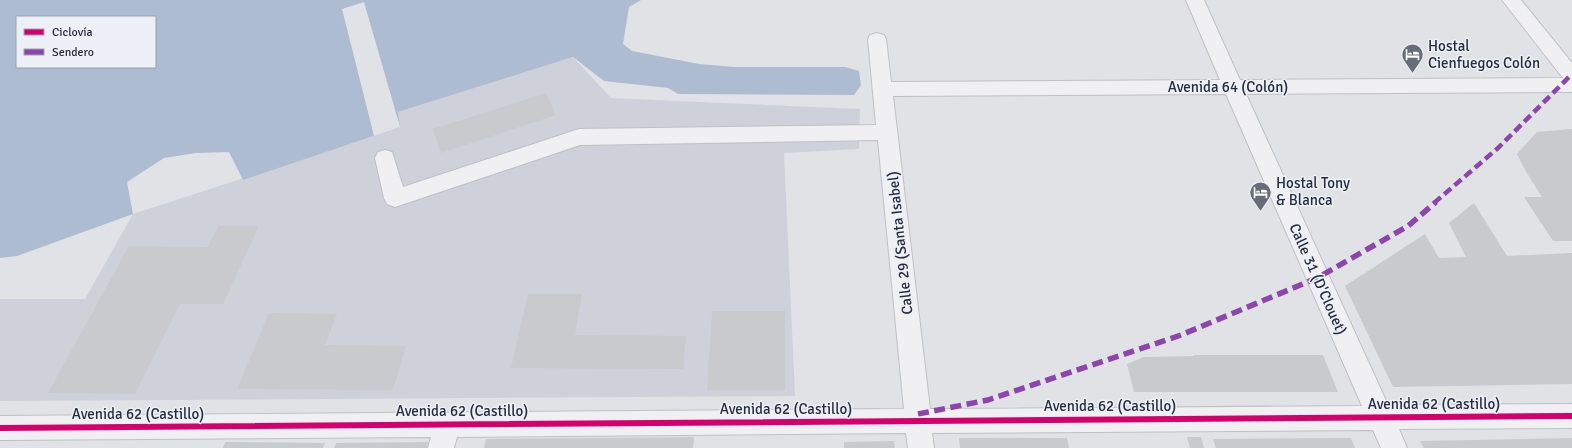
<svg xmlns="http://www.w3.org/2000/svg" width="1572" height="448" font-family="Signika,sans-serif">
<style>
.built{fill:#ced1d9}
.water{fill:#aebcd2;fill-rule:evenodd}
.pier{fill:#e0e2e6}
.building{fill:#c8cace}
.lines{fill:none;stroke-linecap:round;stroke-linejoin:round}
.minor-casing{stroke:#bec0c4;stroke-width:2}
.minor{fill:#f0f0f2;fill-rule:evenodd}
.quiet-far1{stroke:#8e44ad;stroke-width:4.5;stroke-dasharray:9 4.5;stroke-linecap:butt}
.quiet{stroke:#8e44ad;stroke-width:5.5;stroke-dasharray:11 5.5;stroke-linecap:butt}
.cycleway-casing{stroke:#edf0f6;stroke-width:9}
.cycleway{stroke:#d6006c;stroke-width:6}
.labels{text-anchor:middle;dominant-baseline:central;stroke-width:3;stroke-linejoin:round;paint-order:stroke}
.poi-label{font-size:15px;fill:#272d3f;stroke:#edf0f6;text-anchor:start}
.street-label{font-size:15px;fill:#272d3f;stroke:#edf0f6}
</style>
<rect width="100%" height="100%" fill="#e0e2e6"/>
<!-- built -->
<polygon class="built" points="573,57 611,98 860,109 859,149 784,153 795,396 0,401 0,299 85,299 133,214 400,127 398,112"/>
<!-- water -->
<path class="water" d="M 0,0 L 641,0 L 629,7 L 623,44 L 632,51 L 699,64 L 735,67 L 845,67 L 859,71 L 861,85 L 854,95 L 678,94 L 668,88 L 604,81 L 573,57 L 398,112 L 400,127 L 243,180 L 229,152 L 196,153 L 164,158 L 127,182 L 133,214 L 17,256 L 0,258 ZM 17,17 L 155,17 L 155,67 L 17,67 Z"/>
<!-- pier -->
<polygon class="pier" points="364,2 400,127 374,136 342,9"/>
<!-- building -->
<g class="building">
<polygon points="546,93 556,115 441,153 433,129"/>
<polygon points="1572,129 1572,241 1553,241 1524,197 1542,197 1525,170 1517,154 1537,132"/>
<polygon points="1474,203 1507,256 1572,253 1572,384 1393,387 1345,286 1425,234 1439,258 1466,257 1449,223"/>
<polygon points="218,226 259,226 223,304 180,304 135,394 48,393 129,246 208,247"/>
<polygon points="528,294 582,294 575,335 686,336 683,369 511,368"/>
<polygon points="712,311 785,311 785,390 707,390"/>
<polygon points="269,313 337,314 325,345 406,346 393,390 237,389"/>
<polygon points="1194,355 1323,355 1338,392 1134,392 1127,364 1144,357 1194,356"/>
<polygon points="694,437 693,448 484,448 486,439"/>
<polygon points="1187,437 1201,437 1204,448 1190,448"/>
<polygon points="959,438 1067,438 1069,448 960,448"/>
<polygon points="1351,438 1355,448 1216,448 1213,439"/>
<polygon points="1572,438 1572,448 1424,448 1420,441"/>
<polygon points="894,441 895,448 844,448 844,442"/>
<polygon points="225,442 325,443 323,448 223,448"/>
<polygon points="428,442 427,448 334,448 336,443"/>
</g>
<g class="lines">
<defs>
<path id="minor" d="M 1186,0 L 1204,0 L 1240,80 L 1563,78 L 1502,0 L 1521,0 L 1572,63 L 1572,92 L 1246,94 L 1388,405 L 1572,404 L 1572,428 L 1399,429 L 1407,448 L 1381,448 L 1373,430 L 932,433 L 934,448 L 908,448 L 906,433 L 457,437 L 454,448 L 428,448 L 431,437 L 0,440 L 0,416 L 904,409 L 878,140 L 580,145 L 395,207 L 387,204 L 384,198 L 375,158 L 378,152 L 385,150 L 392,152 L 403,187 L 579,129 L 876,125 L 868,39 L 870,35 L 877,33 L 884,35 L 886,39 L 891,82 L 1220,80 ZM 1226,94 L 1362,406 L 930,409 L 893,96 Z"/>
</defs>
<!-- minor casing -->
<use href="#minor" class="minor-casing"/>
<!-- minor -->
<use href="#minor" class="minor"/>
<!-- quiet-far1 -->
<polyline class="quiet-far1" points="1434,203 1498,148 1572,74"/>
<!-- quiet -->
<polyline class="quiet" points="918,414 988,400 1181,335 1317,278 1408,226 1436,202"/>
<defs>
<polyline id="cycleway" points="0,428 1572,416"/>
</defs>
<!-- cycleway casing -->
<use href="#cycleway" class="cycleway-casing"/>
<!-- cycleway -->
<use href="#cycleway" class="cycleway"/>
</g>
<!-- icons -->
<defs>
<symbol id="hotel-pin" viewBox="-11 -11 22 30"><path d="M0 17L-7.5 6A9.5 9.5 0 1 1 7.5 6Z" fill="#686c79" stroke="#edf0f6"/><path d="M-6-4.5h1.5V1H6V5H4.5V3h-9V5H-6ZM-4 0a1.8 1.8 0 1 1 3.6 0ZM.5 0V-2.5h3Q6-2.5 6 0Z" fill="#fff"/></symbol>
</defs>
<g fill-rule="evenodd">
<use href="#hotel-pin" x="1400" y="42" width="25" height="34"/>
<use href="#hotel-pin" x="1248" y="180" width="25" height="34"/>
</g>
<g class="labels">
<!-- poi labels -->
<g class="poi-label">
<text x="1428" y="46">Hostal<tspan x="1428" dy="17">Cienfuegos Colón</tspan></text>
<text x="1276" y="183">Hostal Tony<tspan x="1276" dy="17">&amp; Blanca</tspan></text>
</g>
<!-- street labels -->
<g class="street-label">
<text x="1228" y="87">Avenida 64 (Colón)</text>
<text transform="translate(900 243) rotate(-96)">Calle 29 (Santa Isabel)</text>
<text transform="translate(1318 279) rotate(66)">Calle 31 (D'Clouet)</text>
<text x="1434" y="404">Avenida 62 (Castillo)</text>
<text x="1110" y="406">Avenida 62 (Castillo)</text>
<text x="786" y="409">Avenida 62 (Castillo)</text>
<text x="462" y="411">Avenida 62 (Castillo)</text>
<text x="138" y="414">Avenida 62 (Castillo)</text>
</g>
</g>
<!-- legend -->
<rect x="16" y="16" width="140" height="52" fill="#edf0f6" stroke="#9ea2ad"/>
<rect x="24" y="29" width="20" height="6" fill="#d6006c" stroke="#9ea2ad"/>
<text x="52" y="36" font-size="12" fill="#272d3f">Ciclovía</text>
<rect x="24" y="49" width="20" height="6" fill="#8e44ad" stroke="#9ea2ad"/>
<text x="52" y="56" font-size="12" fill="#272d3f">Sendero</text>
</svg>
